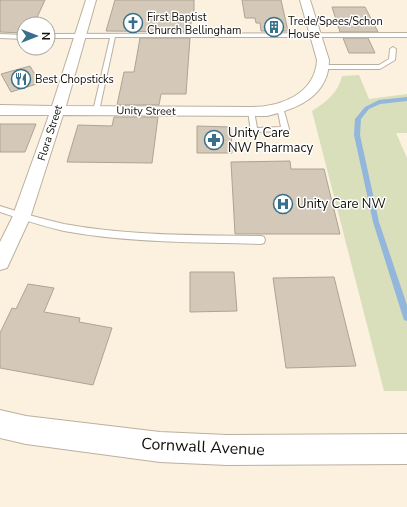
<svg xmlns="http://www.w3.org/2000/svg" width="407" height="507" font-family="'Nunito Sans',sans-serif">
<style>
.green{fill:#d9debb}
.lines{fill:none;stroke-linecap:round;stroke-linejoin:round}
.stream{fill:#93b6dd;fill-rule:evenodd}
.building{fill:#d4c8b8;stroke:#aea493}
.service-casing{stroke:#bbb09f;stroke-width:2}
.minor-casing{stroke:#bbb09f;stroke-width:2}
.tertiary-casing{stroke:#bbb09f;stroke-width:2}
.service{fill:#fff;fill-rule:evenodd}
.minor{fill:#fff;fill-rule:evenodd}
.tertiary{fill:#fff;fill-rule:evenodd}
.labels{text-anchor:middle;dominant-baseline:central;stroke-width:3;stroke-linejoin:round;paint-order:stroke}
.far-poi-label{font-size:11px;fill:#130f0a;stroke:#fff;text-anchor:start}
.far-street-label{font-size:11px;fill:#130f0a;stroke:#fff}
.poi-label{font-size:13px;fill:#130f0a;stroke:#fff;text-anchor:start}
.near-street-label{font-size:16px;fill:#130f0a;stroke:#fff}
</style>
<rect width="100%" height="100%" fill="#fcf1df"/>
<!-- green -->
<path class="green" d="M 359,75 L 369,99 L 407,94 L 407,133 L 396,133 L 407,158 L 407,391 L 384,391 L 312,111 C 326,102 338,93 342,76 Z"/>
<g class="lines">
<!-- stream -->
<polygon class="stream" points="407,97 407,101 380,104 369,109 361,119 360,135 379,222 407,305 407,321 404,320 403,317 373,222 354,135 355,119 365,107 379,100"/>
</g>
<!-- building -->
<g class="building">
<polygon points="0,0 45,0 34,24 24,24 24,33 0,32"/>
<polygon points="115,0 194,0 194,21 191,21 191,32 106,31"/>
<polygon points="242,0 281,0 288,31 261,31 260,23 256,23 255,18 245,18"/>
<polygon points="332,7 365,7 378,32 340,32"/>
<polygon points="140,38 190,38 186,94 161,94 159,105 117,105 124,72 134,72"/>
<polygon points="343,38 368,38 375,53 349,53"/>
<polygon points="30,66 40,83 11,92 1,74"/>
<polygon points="114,117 158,117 152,163 67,162 78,125 112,126"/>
<polygon points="0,124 36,124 25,152 0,152"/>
<polygon points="197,126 231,127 232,153 197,153"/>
<polygon points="290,161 291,169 324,169 340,234 235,234 231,162"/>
<polygon points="190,272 234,272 237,311 190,312"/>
<polygon points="334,277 356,366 286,368 273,278"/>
<polygon points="28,284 54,288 44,312 80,318 79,322 112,328 93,385 0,368 0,333 12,308 16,309"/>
</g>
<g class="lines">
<defs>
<g id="service">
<polygon points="407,33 407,37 115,37 99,111 96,113 93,111 110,38 48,38 48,34"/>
<polygon points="0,34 24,35 24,39 0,38"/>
<polygon points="393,47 396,49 395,60 380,69 324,69 321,67 324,65 379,65 389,59 390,49"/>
<polygon points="278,105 280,105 283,107 289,129 287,131 251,132 248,111 249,109 251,109 254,111 257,128 281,127 277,107"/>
<path d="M 0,206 C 21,213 42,219 64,224 C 129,236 195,235 261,236 L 264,237 L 265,240 L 264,243 L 261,244 C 195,242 129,243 64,231 C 42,226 21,219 0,212 Z"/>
</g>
<path id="minor" d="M 86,0 L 96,0 L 66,106 L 251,107 C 281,107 315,94 317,60 L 300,0 L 310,0 L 329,60 C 329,96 297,109 267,116 L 63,115 L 30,218 L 7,268 L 0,270 L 0,242 L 12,218 L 49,115 L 0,115 L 0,105 L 52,106 Z"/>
<polygon id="tertiary" points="0,410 26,416 160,432 227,435 407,434 407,464 227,465 160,462 26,444 0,438"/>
</defs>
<!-- service casing -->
<use href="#service" class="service-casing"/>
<!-- minor casing -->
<use href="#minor" class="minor-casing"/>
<!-- tertiary casing -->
<use href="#tertiary" class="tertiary-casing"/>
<!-- service -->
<use href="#service" class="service"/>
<!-- minor -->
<use href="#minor" class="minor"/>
<!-- tertiary -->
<use href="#tertiary" class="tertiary"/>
</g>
<!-- icons -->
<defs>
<symbol id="church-ring" viewBox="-11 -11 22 22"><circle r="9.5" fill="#fff" stroke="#396f8a" stroke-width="1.5"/><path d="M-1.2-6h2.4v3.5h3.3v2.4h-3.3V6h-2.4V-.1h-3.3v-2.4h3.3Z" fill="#396f8a"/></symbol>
<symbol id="building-ring" viewBox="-11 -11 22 22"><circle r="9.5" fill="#fff" stroke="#396f8a" stroke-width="1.5"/><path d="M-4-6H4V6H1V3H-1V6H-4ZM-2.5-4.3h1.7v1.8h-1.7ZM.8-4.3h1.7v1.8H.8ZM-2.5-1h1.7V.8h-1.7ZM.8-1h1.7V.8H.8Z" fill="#396f8a"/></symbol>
<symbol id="restaurant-ring" viewBox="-11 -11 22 22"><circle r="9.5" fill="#fff" stroke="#396f8a" stroke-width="1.5"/><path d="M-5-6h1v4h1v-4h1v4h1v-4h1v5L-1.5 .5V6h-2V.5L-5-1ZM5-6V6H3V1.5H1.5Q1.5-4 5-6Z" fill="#396f8a"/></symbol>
<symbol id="pharmacy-ring" viewBox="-11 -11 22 22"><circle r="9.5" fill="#fff" stroke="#396f8a" stroke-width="1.5"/><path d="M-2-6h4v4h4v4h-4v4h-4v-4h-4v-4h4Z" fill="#396f8a"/></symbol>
<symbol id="hospital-ring" viewBox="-11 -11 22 22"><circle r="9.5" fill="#fff" stroke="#396f8a" stroke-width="1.5"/><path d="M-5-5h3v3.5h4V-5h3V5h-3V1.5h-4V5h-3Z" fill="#396f8a"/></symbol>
</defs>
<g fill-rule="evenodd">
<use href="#church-ring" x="122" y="12" width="22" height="22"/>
<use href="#building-ring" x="263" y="16" width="22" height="22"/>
<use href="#restaurant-ring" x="10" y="68" width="22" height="22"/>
<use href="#pharmacy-ring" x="203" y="129" width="22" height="22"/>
<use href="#hospital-ring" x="272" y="193" width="22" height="22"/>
</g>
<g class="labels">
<!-- far-poi labels -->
<g class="far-poi-label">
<text x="147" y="17">First Baptist<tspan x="147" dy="13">Church Bellingham</tspan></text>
<text x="288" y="21">Trede/Spees/Schon<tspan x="288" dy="13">House</tspan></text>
<text x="35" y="79">Best Chopsticks</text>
</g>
<!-- far-street labels -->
<g class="far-street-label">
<text transform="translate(146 111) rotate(1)">Unity Street</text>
<text transform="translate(50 133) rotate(-72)">Flora Street</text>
</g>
<!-- poi labels -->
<g class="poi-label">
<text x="228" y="133">Unity Care<tspan x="228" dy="15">NW Pharmacy</tspan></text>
<text x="297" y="204">Unity Care NW</text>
</g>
<!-- near-street labels -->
<g class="near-street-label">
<text transform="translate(203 447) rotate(3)">Cornwall Avenue</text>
</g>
</g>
<!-- north arrow -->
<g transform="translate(36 36) rotate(90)"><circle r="19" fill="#ffffff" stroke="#a19f9d"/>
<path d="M0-3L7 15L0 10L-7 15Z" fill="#396f8a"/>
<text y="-6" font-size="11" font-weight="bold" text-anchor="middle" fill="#130f0a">N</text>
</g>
</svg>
